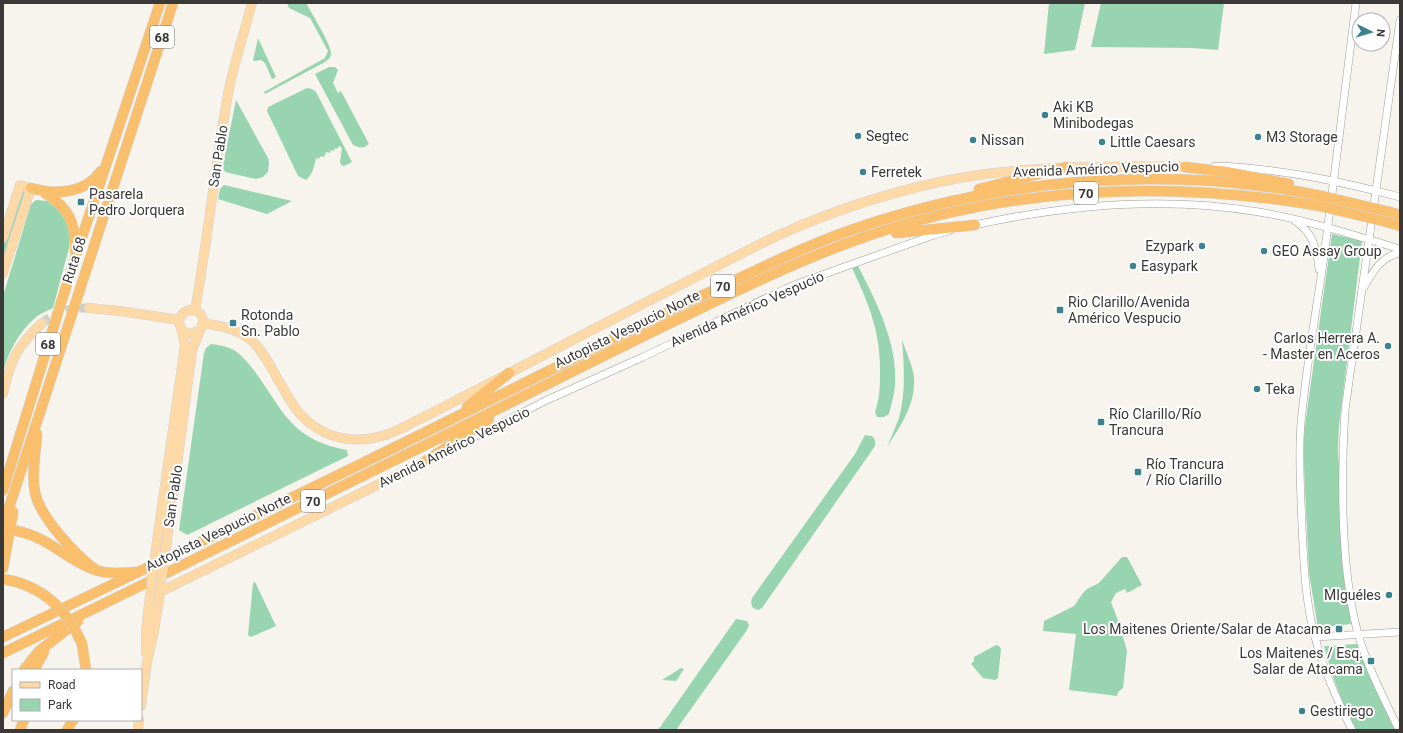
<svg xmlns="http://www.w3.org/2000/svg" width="1403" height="733" font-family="Roboto,sans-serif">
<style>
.green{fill:#99d4b0}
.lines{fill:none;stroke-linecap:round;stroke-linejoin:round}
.major-tunnel{stroke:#d1cfc9;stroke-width:9;stroke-dasharray:9 4.5;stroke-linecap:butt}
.minor-casing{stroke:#a09d98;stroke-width:8}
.major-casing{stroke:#d4d3d3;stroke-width:10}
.highway-casing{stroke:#d4d3d3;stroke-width:11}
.minor{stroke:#fff;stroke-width:7}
.major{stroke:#fcd9a7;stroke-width:9}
.highway{stroke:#fabf6c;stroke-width:10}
.major-bridge-casing{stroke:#d4d3d3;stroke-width:10;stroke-linecap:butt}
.highway-bridge-casing{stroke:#d4d3d3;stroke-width:11;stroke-linecap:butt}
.major-bridge{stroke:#fcd9a7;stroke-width:9}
.highway-bridge{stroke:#fabf6c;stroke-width:10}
.poi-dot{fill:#3d828f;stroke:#fff;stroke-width:1.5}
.labels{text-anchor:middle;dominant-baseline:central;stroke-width:4;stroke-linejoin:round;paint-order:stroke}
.shield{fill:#fff;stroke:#767473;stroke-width:1}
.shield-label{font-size:13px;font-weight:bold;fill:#3b3937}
.poi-label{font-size:14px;fill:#3b3937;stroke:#fff;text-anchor:start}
.street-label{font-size:14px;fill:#3b3937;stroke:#fff}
</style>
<rect width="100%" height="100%" fill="#f7f4ee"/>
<!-- green -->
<g class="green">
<path d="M 287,3 L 306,3 C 311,12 332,46 331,54 C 331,58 328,59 325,62 L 265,94 L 264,92 L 325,58 L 328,51 L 310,18 L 289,8 Z"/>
<polygon points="1049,3 1085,3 1075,50 1044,54"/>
<polygon points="1101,3 1224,3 1218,50 1192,48 1091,47"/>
<polygon points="258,38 276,77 272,79 265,63 261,60 253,61"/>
<path d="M 329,67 L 335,67 L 338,70 L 333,83 L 338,93 L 341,91 L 369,144 C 363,149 360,148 353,145 L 315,74 Z"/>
<path d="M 307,88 L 312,89 L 316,92 L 352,162 L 344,166 L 341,165 L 340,162 L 342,148 L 339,146 L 337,149 L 335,148 L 334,151 L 331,150 L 330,153 L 326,152 L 324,157 L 321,156 L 319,159 L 316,158 C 314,167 313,174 306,180 L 298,176 L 267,111 L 268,107 Z"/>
<polygon points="236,100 268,158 269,163 268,172 263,177 256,179 229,173 224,171 223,165"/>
<polygon points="224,185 292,201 267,214 218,199 220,189"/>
<polygon points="20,190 32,194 3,283 3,244"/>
<path d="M 36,200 L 48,201 L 56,204 L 61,208 L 71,233 L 69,248 L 53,308 C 47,311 39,314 34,319 C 19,332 7,354 3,373 L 3,296 L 31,204 Z"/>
<polygon points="1332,234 1362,241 1339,426 1338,447 1344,574 1351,624 1318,628 1309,573 1303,446 1306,418"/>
<path d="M 858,266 C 877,303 898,344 895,386 C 894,396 891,405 889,414 L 884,417 L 877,417 L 875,412 C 879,401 880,388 880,375 C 881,334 870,306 852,268 Z"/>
<path d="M 902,339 C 905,350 913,366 914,377 C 916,404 901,425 887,447 C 891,438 895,428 899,418 C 906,393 904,365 902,339 Z"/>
<path d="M 211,344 C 218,345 225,346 232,349 C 253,360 273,403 290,421 C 305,438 325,446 347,450 L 348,456 L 187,535 L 179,530 L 204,353 L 206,348 Z"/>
<polygon points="865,435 872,436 875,440 875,446 762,608 758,610 753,608 751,603 752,598 855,454"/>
<polygon points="1122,557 1127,557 1142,585 1127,593 1125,589 1116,593 1111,602 1119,623 1127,651 1123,688 1118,692 1117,696 1069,690 1076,634 1043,631 1044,621 1074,606 1083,593 1087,589 1099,583"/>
<polygon points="255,582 276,626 251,637 248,635 253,583"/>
<polygon points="736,619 747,621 749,625 747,630 676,730 658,730"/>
<path d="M 1357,644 L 1369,674 L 1395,730 L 1356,730 C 1342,702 1332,677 1324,646 Z"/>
<polygon points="996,645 999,646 1001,649 998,678 995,680 983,678 971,664 974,661 974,657"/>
<polygon points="681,668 684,669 676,681 662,680"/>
</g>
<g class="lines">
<!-- major-tunnel -->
<path class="major-tunnel" d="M 42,323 C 57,312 71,307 89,308"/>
<defs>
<g id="minor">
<path d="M 1215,166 C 1278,168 1339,181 1400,197"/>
<path d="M 1295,221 C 1313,232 1317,250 1319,269"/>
<path d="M 970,226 C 1063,205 1165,196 1259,212 C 1307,220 1354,235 1400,249"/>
<path d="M 1364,287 C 1373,272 1381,256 1400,253"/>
<polyline points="451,449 547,400 643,357 785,289 802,282 934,235 949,231"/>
<polyline points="1315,637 1400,632"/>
<path d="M 1352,730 C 1337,700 1323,669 1315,637 C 1305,601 1304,563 1302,527 C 1301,492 1298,457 1301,423 C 1306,368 1316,312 1324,257 C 1335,172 1345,88 1356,3"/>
<path d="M 1399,730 C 1383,696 1365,663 1356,626 C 1340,559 1341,479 1345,410 L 1400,20"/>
</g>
<g id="major">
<polyline points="3,238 20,185 31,188 3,273"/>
<polyline points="89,308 120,311 179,320"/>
<path d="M 195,310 C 208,238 215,166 228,94 C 234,63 244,33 252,3"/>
<path d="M 203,323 C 221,326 237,329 251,340 C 265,352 272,371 282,386 C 286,394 291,402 296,409 C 322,442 361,447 398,430 C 494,382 588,331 684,283 C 716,267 747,250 779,235 C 832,211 887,193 944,181 C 1023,165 1104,166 1185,167"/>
<path d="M 3,394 C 10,361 17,346 42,323"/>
<path d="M 167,540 L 192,351 C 194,343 203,326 203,321 C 202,306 180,306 179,323 L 182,331 L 191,334 L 200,330"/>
<polyline points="157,541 185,345 182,331"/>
<polyline points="160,592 426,461"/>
<polyline points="146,653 146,631 151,586"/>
<polyline points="141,706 147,662 154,631 161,587"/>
<polyline points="138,730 139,720"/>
</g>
<g id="highway">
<polyline points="1185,167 1227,172 1289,184"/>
<path d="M 31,188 C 55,195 85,194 101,171"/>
<polyline points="979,189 1066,167"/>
<path d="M 45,193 C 69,208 76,223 75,251"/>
<polyline points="1390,212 1400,215"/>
<polyline points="1387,222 1400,226"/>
<polyline points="896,233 975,225"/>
<polyline points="467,407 509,373"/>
<path d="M 37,434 C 36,452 31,473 35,492 C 39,516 76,556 96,570"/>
<polyline points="426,461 489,419"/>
<polyline points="3,490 74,261 160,3"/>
<polyline points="3,526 173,3"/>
<path d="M 17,531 C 49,537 66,560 95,570 C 108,574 122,573 136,572"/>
<polyline points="3,568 13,512"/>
<path d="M 3,637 C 153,565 303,493 452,419 C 535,378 618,336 701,296 C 751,273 800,248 851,230 C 1001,178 1166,164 1322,196"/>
<polyline points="82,644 86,670"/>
<path d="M 3,653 C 161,576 319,498 476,420 C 546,385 616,349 687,315 C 742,288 798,261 856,240 C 1004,187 1165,179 1320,206"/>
<polyline points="24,670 39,651 78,621"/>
<polyline points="34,670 44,652"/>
<polyline points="3,713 13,691"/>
<polyline points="20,730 24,720"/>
<polyline points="67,730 73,720"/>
</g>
</defs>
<!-- minor casing -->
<use href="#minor" class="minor-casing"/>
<!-- major casing -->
<use href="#major" class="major-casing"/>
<!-- highway casing -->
<use href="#highway" class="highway-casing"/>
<!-- minor -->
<use href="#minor" class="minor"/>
<!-- major -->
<use href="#major" class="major"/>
<!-- highway -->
<use href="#highway" class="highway"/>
<defs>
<g id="major-bridge">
<polyline points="161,583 167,540"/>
<polyline points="151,586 157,541"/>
</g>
<g id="highway-bridge">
<polyline points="1322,196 1390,212"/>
<polyline points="1320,206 1387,222"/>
<path d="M 3,579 C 41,585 67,609 82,644"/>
</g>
</defs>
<!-- major-bridge casing -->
<use href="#major-bridge" class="major-bridge-casing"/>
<!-- highway-bridge casing -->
<use href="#highway-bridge" class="highway-bridge-casing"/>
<!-- major-bridge -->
<use href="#major-bridge" class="major-bridge"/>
<!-- highway-bridge -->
<use href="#highway-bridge" class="highway-bridge"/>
</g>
<!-- markers -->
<g class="poi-dot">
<circle cx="1045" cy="115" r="4"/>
<circle cx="858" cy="136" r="4"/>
<circle cx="1258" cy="137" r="4"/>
<circle cx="973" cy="140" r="4"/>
<circle cx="1102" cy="142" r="4"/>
<circle cx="863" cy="172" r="4"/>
<rect x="77" y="198" width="8" height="8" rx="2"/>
<circle cx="1202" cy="246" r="4"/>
<circle cx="1264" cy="251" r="4"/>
<circle cx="1133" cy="266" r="4"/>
<rect x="1056" y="306" width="8" height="8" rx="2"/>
<rect x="229" y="319" width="8" height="8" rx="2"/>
<circle cx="1388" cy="346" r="4"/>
<circle cx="1257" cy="389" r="4"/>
<rect x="1097" y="418" width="8" height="8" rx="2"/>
<rect x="1134" y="468" width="8" height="8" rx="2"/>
<circle cx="1389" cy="595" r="4"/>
<rect x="1335" y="625" width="8" height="8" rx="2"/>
<rect x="1367" y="657" width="8" height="8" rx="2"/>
<circle cx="1302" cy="711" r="4"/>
</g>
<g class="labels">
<!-- shield labels -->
<g class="shield">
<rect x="150" y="26" width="24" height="22" rx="3"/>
<rect x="1074" y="182" width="24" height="22" rx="3"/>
<rect x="711" y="275" width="24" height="22" rx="3"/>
<rect x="36" y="333" width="24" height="22" rx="3"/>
<rect x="301" y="490" width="24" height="22" rx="3"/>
</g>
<g class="shield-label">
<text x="162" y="37">68</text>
<text x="1086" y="193">70</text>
<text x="723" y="286">70</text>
<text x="48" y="344">68</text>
<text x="313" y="501">70</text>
</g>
<!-- poi labels -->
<g class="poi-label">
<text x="1053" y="107">Aki KB<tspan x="1053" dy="16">Minibodegas</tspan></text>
<text x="866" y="136">Segtec</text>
<text x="1266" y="137">M3 Storage</text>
<text x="981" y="140">Nissan</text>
<text x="1110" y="142">Little Caesars</text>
<text x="871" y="172">Ferretek</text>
<text x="89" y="194">Pasarela<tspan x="89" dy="16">Pedro Jorquera</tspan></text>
<text x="1194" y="246" text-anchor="end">Ezypark</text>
<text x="1272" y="251">GEO Assay Group</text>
<text x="1141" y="266">Easypark</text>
<text x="1068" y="302">Rio Clarillo/Avenida<tspan x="1068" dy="16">Américo Vespucio</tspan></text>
<text x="241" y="315">Rotonda<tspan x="241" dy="16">Sn. Pablo</tspan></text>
<text x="1380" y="338" text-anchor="end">Carlos Herrera A.<tspan x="1380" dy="16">- Master en Aceros</tspan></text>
<text x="1265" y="389">Teka</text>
<text x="1109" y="414">Río Clarillo/Río<tspan x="1109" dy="16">Trancura</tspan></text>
<text x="1146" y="464">Río Trancura<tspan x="1146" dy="16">/ Río Clarillo</tspan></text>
<text x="1381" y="595" text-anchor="end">MIguéles</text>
<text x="1331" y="629" text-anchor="end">Los Maitenes Oriente/Salar de Atacama</text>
<text x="1363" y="653" text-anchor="end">Los Maitenes / Esq.<tspan x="1363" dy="16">Salar de Atacama</tspan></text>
<text x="1310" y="711">Gestiriego</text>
</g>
<!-- street labels -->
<g class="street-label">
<text transform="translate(218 156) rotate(-81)">San Pablo</text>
<text transform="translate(1096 169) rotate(-2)">Avenida Américo Vespucio</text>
<text transform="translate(74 260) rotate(-72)">Ruta 68</text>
<text transform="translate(747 309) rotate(-24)">Avenida Américo Vespucio</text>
<text transform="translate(627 329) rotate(-26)">Autopista Vespucio Norte</text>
<text transform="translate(454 447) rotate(-26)">Avenida Américo Vespucio</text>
<text transform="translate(173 496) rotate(-82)">San Pablo</text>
<text transform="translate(218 532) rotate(-26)">Autopista Vespucio Norte</text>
</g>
</g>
<!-- border -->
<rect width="1403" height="733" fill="none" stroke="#3b3937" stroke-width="8"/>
<!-- legend -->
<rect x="12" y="669" width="130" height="52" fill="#ffffff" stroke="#b1b0af"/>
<rect x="20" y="682" width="20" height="6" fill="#fcd9a7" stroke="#b1b0af"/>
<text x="48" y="689" font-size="12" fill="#3b3937">Road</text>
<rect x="20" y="699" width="20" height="12" fill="#99d4b0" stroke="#b1b0af"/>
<text x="48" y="709" font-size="12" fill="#3b3937">Park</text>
<!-- north arrow -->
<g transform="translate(1371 32) rotate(95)"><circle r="19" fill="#ffffff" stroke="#b1b0af"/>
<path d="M0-3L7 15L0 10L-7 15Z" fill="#3d828f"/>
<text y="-6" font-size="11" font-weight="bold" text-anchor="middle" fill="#3b3937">N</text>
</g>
</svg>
